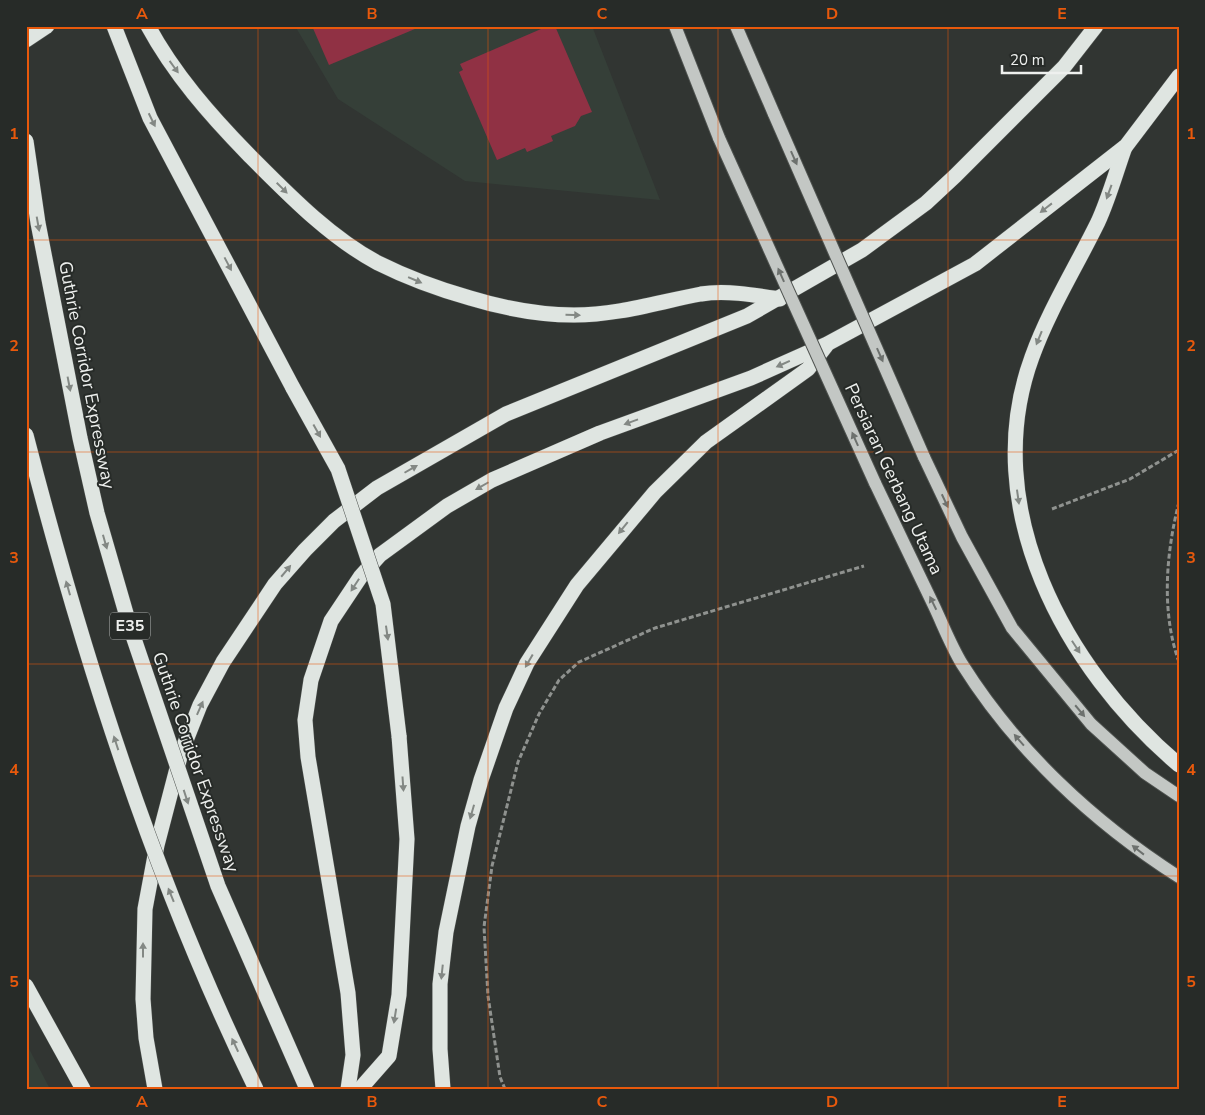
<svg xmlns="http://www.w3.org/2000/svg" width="1205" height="1115" font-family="'Nunito Sans',sans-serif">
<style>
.built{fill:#353f38}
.building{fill:#903144}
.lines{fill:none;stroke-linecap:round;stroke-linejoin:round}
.major-casing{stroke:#4f5350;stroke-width:14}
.highway-casing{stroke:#4f5350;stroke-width:16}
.path{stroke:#8f928f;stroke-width:3;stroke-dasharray:5 2.5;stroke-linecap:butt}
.major{stroke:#c3c7c4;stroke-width:12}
.highway{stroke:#dfe5e1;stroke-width:15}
.major-bridge-casing{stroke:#4f5350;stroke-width:14;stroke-linecap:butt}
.highway-bridge-casing{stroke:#4f5350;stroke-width:16;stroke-linecap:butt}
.major-bridge{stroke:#c3c7c4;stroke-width:12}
.highway-bridge{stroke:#dfe5e1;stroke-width:15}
.oneway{fill:#838884}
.oneway2{fill:#6d716e}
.grid{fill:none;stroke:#e8590c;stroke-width:1;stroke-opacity:0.55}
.labels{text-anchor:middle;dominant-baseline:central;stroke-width:4;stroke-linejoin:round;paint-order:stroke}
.shield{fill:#272b28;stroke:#b2b5b3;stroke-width:1}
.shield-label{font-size:16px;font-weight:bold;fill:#eef0ee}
.street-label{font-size:18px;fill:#eef0ee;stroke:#272b28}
.neatline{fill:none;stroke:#e8590c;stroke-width:2}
.grid-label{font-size:16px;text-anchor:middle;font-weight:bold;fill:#e8590c}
</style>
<rect width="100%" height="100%" fill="#313532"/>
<!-- built -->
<g class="built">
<polygon points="295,26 592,26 660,200 465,181 338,99"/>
<polygon points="26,1043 50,1089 26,1089"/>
</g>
<!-- building -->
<g class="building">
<polygon points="312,26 422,26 329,65"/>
<polygon points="548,26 555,26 592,112 581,116 575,126 551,136 553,141 527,152 525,148 497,160 459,72 463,70 460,64"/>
</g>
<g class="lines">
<defs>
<g id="major">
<polyline points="675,26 719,138"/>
<polyline points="736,26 774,114"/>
<polyline points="924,457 962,537 1012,628 1091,724 1145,773 1179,796"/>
<path d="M 875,483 C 895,524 914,565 934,606 C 943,625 951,646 962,664 C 1016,750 1093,822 1179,877"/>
</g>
<g id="highway">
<polyline points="114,26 150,118 293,388"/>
<path d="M 148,26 C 174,74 210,115 248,154 C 287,193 329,237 378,263 C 408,278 438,289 470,298 C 503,308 540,315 574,315 C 619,315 658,302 701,294 C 726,290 755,295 780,299"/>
<polyline points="26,40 47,26"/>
<path d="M 1125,147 C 1116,172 1109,198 1098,222 C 1076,267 1049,310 1032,357 C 977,507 1065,669 1179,765"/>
<polyline points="26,986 83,1089"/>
<polyline points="155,1089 146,1038 143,999 145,909 157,845 181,753 200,705 223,662 275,584 305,550 334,521 377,488 506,414 747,316 862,250 926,203 955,176 1064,67 1096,26"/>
<polyline points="348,1089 353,1055 348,993 308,757 305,720 311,680 331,621 361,576 380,555 447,506 492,480 600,433 751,378 827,344 975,264 1126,146 1179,76"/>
<polyline points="360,1089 389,1056 399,995 407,839 399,736"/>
<polyline points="443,1089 440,1049 440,984 446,932 468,826 481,780 506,708 527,663 577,585 655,492 706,442 808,369 826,346"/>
</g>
</defs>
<!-- major casing -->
<use href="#major" class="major-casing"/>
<!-- highway casing -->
<use href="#highway" class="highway-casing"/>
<!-- path -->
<g class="path">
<path d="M 1179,502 C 1166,553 1161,612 1179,662"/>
<polyline points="1052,509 1130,479 1179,450"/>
<polyline points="505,1089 500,1077 488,996 484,927 492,866 518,762 539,714 559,680 579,662 655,628 864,566"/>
</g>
<!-- major -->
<use href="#major" class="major"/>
<!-- highway -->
<use href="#highway" class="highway"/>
<defs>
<g id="major-bridge">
<polyline points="774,114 924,457"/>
<polyline points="719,138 875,483"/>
</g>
<g id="highway-bridge">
<polyline points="26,141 38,223 80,438 97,513 130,627 218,886 307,1089"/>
<polyline points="293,388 338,469 383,604 399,736"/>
<path d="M 26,435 C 84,660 154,880 256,1089"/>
</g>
</defs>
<!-- major-bridge casing -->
<use href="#major-bridge" class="major-bridge-casing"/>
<!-- highway-bridge casing -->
<use href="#highway-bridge" class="highway-bridge-casing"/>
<!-- major-bridge -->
<use href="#major-bridge" class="major-bridge"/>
<!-- highway-bridge -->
<use href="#highway-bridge" class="highway-bridge"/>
</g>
<!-- one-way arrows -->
<defs><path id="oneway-solid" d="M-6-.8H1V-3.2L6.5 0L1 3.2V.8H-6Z" transform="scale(1.25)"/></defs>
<g class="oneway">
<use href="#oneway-solid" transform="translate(174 67) rotate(54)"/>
<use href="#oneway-solid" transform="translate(152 120) rotate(64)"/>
<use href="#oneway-solid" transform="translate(282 188) rotate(45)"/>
<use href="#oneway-solid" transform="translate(1109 192) rotate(110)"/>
<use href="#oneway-solid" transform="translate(1046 208) rotate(142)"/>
<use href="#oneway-solid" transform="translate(38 224) rotate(80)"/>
<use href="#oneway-solid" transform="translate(228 264) rotate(62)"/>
<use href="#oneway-solid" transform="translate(415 280) rotate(23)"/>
<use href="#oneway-solid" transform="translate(573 315) rotate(2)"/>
<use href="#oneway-solid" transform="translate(1039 338) rotate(112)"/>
<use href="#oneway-solid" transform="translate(783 364) rotate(156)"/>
<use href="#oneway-solid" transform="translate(69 384) rotate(79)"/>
<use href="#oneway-solid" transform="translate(631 422) rotate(160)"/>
<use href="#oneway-solid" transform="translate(317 431) rotate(61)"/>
<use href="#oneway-solid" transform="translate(411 469) rotate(-30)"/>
<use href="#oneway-solid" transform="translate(482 486) rotate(150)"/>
<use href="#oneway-solid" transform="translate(1018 497) rotate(82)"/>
<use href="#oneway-solid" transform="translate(623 528) rotate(129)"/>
<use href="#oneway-solid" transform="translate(105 542) rotate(74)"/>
<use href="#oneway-solid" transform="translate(286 571) rotate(-50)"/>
<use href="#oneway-solid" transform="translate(355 585) rotate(123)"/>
<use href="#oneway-solid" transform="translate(68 588) rotate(-106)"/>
<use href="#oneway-solid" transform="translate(387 633) rotate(82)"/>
<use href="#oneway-solid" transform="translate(1076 647) rotate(57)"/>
<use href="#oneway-solid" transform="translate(529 661) rotate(120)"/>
<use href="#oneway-solid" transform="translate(200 708) rotate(-66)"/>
<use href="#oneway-solid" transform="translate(116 743) rotate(-108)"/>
<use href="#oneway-solid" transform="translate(403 784) rotate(86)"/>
<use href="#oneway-solid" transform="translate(186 797) rotate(72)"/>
<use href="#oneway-solid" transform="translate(472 812) rotate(106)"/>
<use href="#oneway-solid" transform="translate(171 895) rotate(-112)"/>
<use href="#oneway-solid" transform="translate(143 950) rotate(-90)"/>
<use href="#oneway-solid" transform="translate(442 972) rotate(96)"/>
<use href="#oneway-solid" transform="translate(395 1016) rotate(99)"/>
<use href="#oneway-solid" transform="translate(235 1045) rotate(-115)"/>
</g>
<g class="oneway2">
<use href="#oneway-solid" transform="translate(794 158) rotate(66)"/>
<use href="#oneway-solid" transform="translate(781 275) rotate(-114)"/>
<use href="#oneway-solid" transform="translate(880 355) rotate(66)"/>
<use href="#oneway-solid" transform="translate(855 439) rotate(-114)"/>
<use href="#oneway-solid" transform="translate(945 501) rotate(65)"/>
<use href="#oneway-solid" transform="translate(933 603) rotate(-116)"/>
<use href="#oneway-solid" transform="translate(1080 711) rotate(50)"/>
<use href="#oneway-solid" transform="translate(1019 740) rotate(-131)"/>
<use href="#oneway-solid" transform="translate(1138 850) rotate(-142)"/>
</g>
<!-- grid -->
<path class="grid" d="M 258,26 L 258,1089M 488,26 L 488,1089M 718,26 L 718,1089M 948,26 L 948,1089M 26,240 L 1179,240M 26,452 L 1179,452M 26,664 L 1179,664M 26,876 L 1179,876"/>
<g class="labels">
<!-- shield labels -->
<rect class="shield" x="110" y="612.5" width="40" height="27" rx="4"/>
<g class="shield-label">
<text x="130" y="626">E35</text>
</g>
<!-- street labels -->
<g class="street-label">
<text transform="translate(87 375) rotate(79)">Guthrie Corridor Expressway</text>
<text transform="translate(894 479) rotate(65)">Persiaran Gerbang Utama</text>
<text transform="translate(196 762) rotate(71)">Guthrie Corridor Expressway</text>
</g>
</g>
<!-- border -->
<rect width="1205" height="1115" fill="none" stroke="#272b28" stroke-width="55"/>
<!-- scale -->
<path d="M1002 65v8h79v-8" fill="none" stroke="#eef0ee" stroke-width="2.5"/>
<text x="1010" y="65" font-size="15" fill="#eef0ee" stroke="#272b28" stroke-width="4" paint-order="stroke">20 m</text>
<rect x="28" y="28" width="1150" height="1060" class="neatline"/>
<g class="grid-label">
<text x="142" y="19">A</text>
<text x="372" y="19">B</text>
<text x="602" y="19">C</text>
<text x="832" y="19">D</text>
<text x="1062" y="19">E</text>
<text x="14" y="139">1</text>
<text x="1191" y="139">1</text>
<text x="14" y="351">2</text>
<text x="1191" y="351">2</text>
<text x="14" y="563">3</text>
<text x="1191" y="563">3</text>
<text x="14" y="775">4</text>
<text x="1191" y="775">4</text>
<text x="14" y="987">5</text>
<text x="1191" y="987">5</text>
<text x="142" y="1107">A</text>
<text x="372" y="1107">B</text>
<text x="602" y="1107">C</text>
<text x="832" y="1107">D</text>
<text x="1062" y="1107">E</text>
</g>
</svg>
